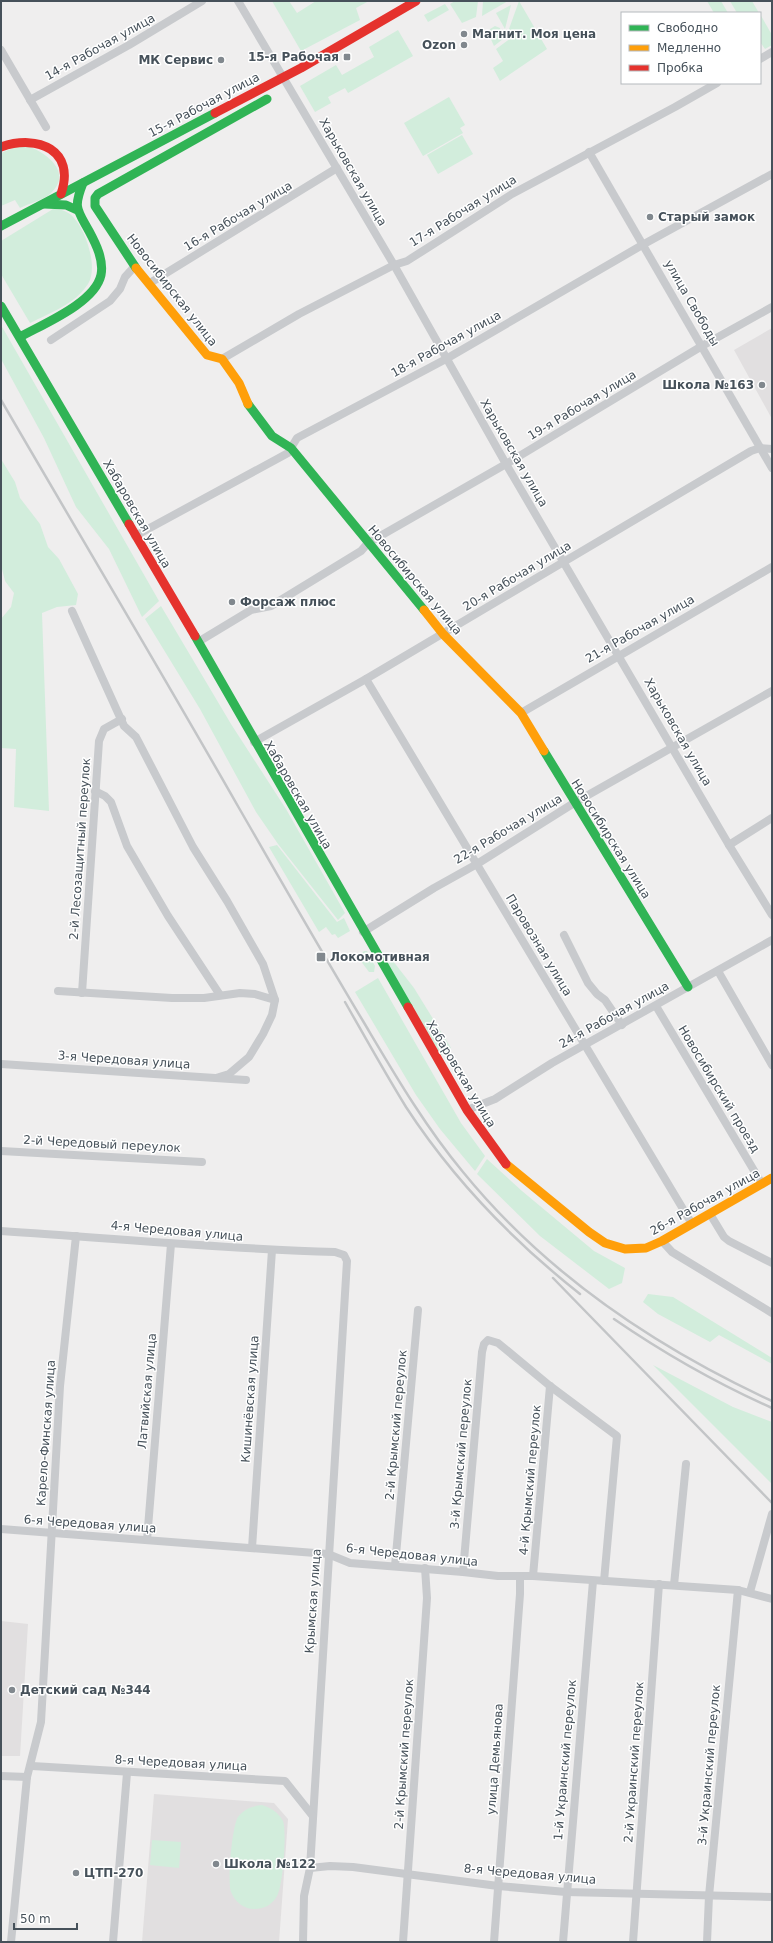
<svg xmlns="http://www.w3.org/2000/svg" width="773" height="1943" font-family="'DejaVu Sans',sans-serif">
<style>
.education{fill:#e1dfe0}
.green{fill:#d2eddc}
.lines{fill:none;stroke-linecap:round;stroke-linejoin:round}
.street{stroke:#c8cacd;stroke-width:8}
.fast{stroke:#30b455;stroke-width:9}
.slow{stroke:#ff9f0a;stroke-width:9}
.jam{stroke:#e5322d;stroke-width:9}
.rail{stroke:#c3c5c7;stroke-width:2.5}
.poi-dot{fill:#81888e;stroke:#fff;stroke-width:1.5}
.labels{text-anchor:middle;dominant-baseline:central;stroke-width:3;stroke-linejoin:round;paint-order:stroke}
.poi-label{font-size:12px;font-weight:bold;fill:#46515a;stroke:#fff;text-anchor:start}
.street-label{font-size:12px;fill:#46515a;stroke:#fff}
</style>
<rect width="100%" height="100%" fill="#efeeee"/>
<!-- education -->
<g class="education">
<polygon points="772,328 772,419 734,350"/>
<polygon points="1,1621 28,1624 20,1756 1,1756"/>
<polygon points="154,1794 274,1803 288,1819 279,1942 142,1942"/>
</g>
<!-- green -->
<g class="green">
<polygon points="272,1 289,1 297,13 316,1 369,1 356,8 360,20 301,51"/>
<polygon points="455,1 478,1 476,17 462,23 450,4"/>
<polygon points="483,1 508,1 482,16"/>
<polygon points="519,1 547,49 500,81 493,68 503,61 496,49 511,38 509,29"/>
<polygon points="707,1 721,1 728,13 714,13"/>
<polygon points="730,1 752,1 759,13 737,13"/>
<polygon points="445,4 449,10 428,22 424,15"/>
<polygon points="511,5 505,29 496,13"/>
<polygon points="760,14 772,35 772,45 765,49 760,42"/>
<polygon points="495,26 500,28 503,39 494,46 489,35 490,29"/>
<polygon points="398,30 413,56 348,93 345,88 328,97 331,103 315,112 300,86 336,65 342,75 374,57 369,47"/>
<polygon points="449,97 465,125 460,128 463,133 423,156 404,123"/>
<polygon points="462,135 473,154 438,174 427,155"/>
<path d="M 28,146 C 47,153 73,173 51,193 C 44,200 30,203 20,208 L 15,200 L 1,206 L 1,153 L 13,148 Z"/>
<path d="M 53,209 C 59,209 64,210 70,214 C 85,226 99,267 88,284 C 75,304 50,313 30,323 L 1,274 L 1,241 Z"/>
<polygon points="1,325 159,601 142,617 109,549 76,507 44,438 1,359"/>
<polygon points="1,459 15,482 20,498 40,524 48,547 59,559 78,594 76,605 57,607 42,613 49,811 14,807 16,749 1,748 1,619 11,607 14,593 5,581 1,565"/>
<polygon points="161,606 231,724 286,809 345,913 338,920 278,844 256,812 200,709 145,619"/>
<polygon points="277,845 337,922 344,918 350,931 338,938 335,934 332,935 326,927 319,932 269,847"/>
<polygon points="364,951 367,951 375,966 374,972 369,972 360,960 361,954"/>
<polygon points="393,961 414,988 451,1048 440,1056 386,964"/>
<polygon points="378,978 461,1123 485,1156 475,1171 440,1129 416,1095 355,992"/>
<polygon points="487,1159 522,1191 594,1251 625,1268 622,1283 609,1289 540,1236 477,1174"/>
<polygon points="648,1294 673,1297 772,1358 772,1364 719,1335 710,1342 658,1314 643,1302"/>
<polygon points="653,1365 733,1407 772,1422 772,1484"/>
<path d="M 262,1805 C 271,1808 278,1812 283,1821 C 287,1831 283,1887 277,1896 C 272,1905 264,1909 254,1909 C 244,1909 235,1902 231,1892 C 227,1882 232,1826 238,1817 C 244,1809 252,1806 262,1805 Z"/>
<polygon points="152,1840 181,1842 179,1868 150,1865"/>
</g>
<g class="lines">
<!-- street -->
<g class="street">
<polyline points="238,1 394,265 506,464 729,845 772,915"/>
<polyline points="1,50 46,127"/>
<polyline points="760,59 772,52"/>
<polyline points="30,100 129,45 202,1"/>
<polyline points="589,152 772,468"/>
<polyline points="150,283 337,168"/>
<polyline points="51,340 110,301 120,289 125,277 135,266"/>
<polyline points="222,359 299,314 394,265 407,261 512,194 675,107 717,83"/>
<polyline points="135,536 288,453 297,438 446,359 644,244 772,174"/>
<polyline points="72,611 124,726 136,737 193,847 227,901 263,964 275,1000 272,1015 263,1034 249,1057 229,1074 216,1078"/>
<polyline points="198,642 251,610 271,606 361,551 368,543 506,464 702,346 772,307"/>
<polyline points="366,679 692,1224"/>
<polyline points="521,713 772,567"/>
<polyline points="254,742 366,679 751,451 760,448 772,449"/>
<polyline points="95,791 105,796 111,802 127,846 168,916 220,995"/>
<polyline points="729,845 772,818"/>
<polyline points="363,932 434,888 477,864 574,803 772,691"/>
<polyline points="564,935 588,983 597,994 605,1000 622,1025"/>
<polyline points="718,971 772,1065"/>
<polyline points="58,991 172,998 204,998 240,993 255,994 275,1000"/>
<polyline points="82,993 99,741 104,729 122,719"/>
<polyline points="656,1006 762,1184"/>
<polyline points="1,1064 246,1080"/>
<polyline points="467,1110 495,1099 552,1063 772,940"/>
<polyline points="1,1151 202,1162"/>
<polyline points="710,1214 724,1237 729,1241 772,1263"/>
<path d="M 1,1231 C 113,1238 223,1249 335,1252 L 344,1255 L 347,1261 L 310,1868 L 304,1896 L 303,1942"/>
<polyline points="662,1241 672,1252 772,1313"/>
<polyline points="1,1529 328,1554 350,1563 463,1572 498,1576 533,1576 738,1590 772,1599"/>
<polyline points="147,1540 171,1244"/>
<polyline points="252,1548 272,1250"/>
<polyline points="395,1566 418,1310"/>
<polyline points="463,1572 482,1352 484,1344 488,1340 498,1343 550,1386 617,1436 604,1581"/>
<polyline points="533,1576 550,1386"/>
<polyline points="674,1585 686,1464"/>
<polyline points="750,1592 772,1514"/>
<polyline points="32,1766 285,1781 312,1815"/>
<polyline points="1,1776 27,1777"/>
<polyline points="310,1868 330,1866 353,1867 498,1886 566,1892 772,1897"/>
<polyline points="11,1942 27,1777 41,1722 60,1386 76,1236"/>
<polyline points="113,1942 127,1773"/>
<polyline points="403,1942 427,1598 425,1568"/>
<polyline points="494,1942 520,1594 520,1577"/>
<polyline points="563,1942 593,1581"/>
<polyline points="633,1942 659,1584"/>
<polyline points="707,1942 709,1896 738,1590"/>
</g>
<!-- fast -->
<g class="fast">
<polyline points="44,204 66,205 77,210"/>
<polyline points="1,226 215,113"/>
<polyline points="136,268 95,206 95,198 98,194 267,99"/>
<polyline points="1,306 129,524"/>
<path d="M 20,337 C 43,324 95,303 101,275 C 104,260 96,244 89,231 C 77,209 73,208 83,183"/>
<polyline points="248,404 272,436 291,448 424,610"/>
<polyline points="195,636 408,1007"/>
<polyline points="544,751 688,987"/>
</g>
<!-- slow -->
<g class="slow">
<polyline points="136,268 207,355 222,359 239,383 248,404"/>
<polyline points="424,610 443,634 521,713 544,751"/>
<polyline points="506,1164 589,1232 605,1243 625,1249 646,1248 662,1241 772,1178"/>
</g>
<!-- jam -->
<g class="jam">
<polyline points="215,113 301,68 416,1"/>
<path d="M 1,147 C 38,134 76,150 61,194"/>
<polyline points="129,524 195,636"/>
<polyline points="408,1007 467,1110 506,1164"/>
</g>
<!-- rail -->
<g class="rail">
<path d="M 1,400 C 80,536 161,671 239,808 C 280,879 321,951 363,1021 C 394,1073 424,1125 463,1172 C 546,1274 653,1346 772,1401"/>
<path d="M 345,1002 C 365,1037 385,1073 406,1107 C 453,1179 513,1241 580,1294"/>
<polyline points="553,1278 772,1503"/>
<path d="M 614,1319 C 665,1354 716,1383 772,1408"/>
</g>
</g>
<!-- markers -->
<g class="poi-dot">
<circle cx="464" cy="34" r="4"/>
<circle cx="464" cy="45" r="4"/>
<rect x="343" y="53" width="8" height="8" rx="2"/>
<circle cx="221" cy="60" r="4"/>
<circle cx="650" cy="217" r="4"/>
<circle cx="762" cy="385" r="4"/>
<circle cx="232" cy="602" r="4"/>
<rect x="316" y="952" width="10" height="10" rx="2"/>
<circle cx="12" cy="1690" r="4"/>
<circle cx="216" cy="1864" r="4"/>
<circle cx="76" cy="1873" r="4"/>
</g>
<g class="labels">
<!-- poi labels -->
<g class="poi-label">
<text x="472" y="34">Магнит. Моя цена</text>
<text x="456" y="45" text-anchor="end">Ozon</text>
<text x="339" y="57" text-anchor="end">15-я Рабочая</text>
<text x="213" y="60" text-anchor="end">МК Сервис</text>
<text x="658" y="217">Старый замок</text>
<text x="754" y="385" text-anchor="end">Школа №163</text>
<text x="240" y="602">Форсаж плюс</text>
<text x="330" y="957">Локомотивная</text>
<text x="20" y="1690">Детский сад №344</text>
<text x="224" y="1864">Школа №122</text>
<text x="84" y="1873">ЦТП-270</text>
</g>
<!-- street labels -->
<g class="street-label">
<text transform="translate(100 47) rotate(-29)">14-я Рабочая улица</text>
<text transform="translate(204 105) rotate(-28)">15-я Рабочая улица</text>
<text transform="translate(353 172) rotate(60)">Харьковская улица</text>
<text transform="translate(463 211) rotate(-32)">17-я Рабочая улица</text>
<text transform="translate(238 216) rotate(-31)">16-я Рабочая улица</text>
<text transform="translate(172 290) rotate(52)">Новосибирская улица</text>
<text transform="translate(692 303) rotate(60)">улица Свободы</text>
<text transform="translate(446 344) rotate(-29)">18-я Рабочая улица</text>
<text transform="translate(582 405) rotate(-31)">19-я Рабочая улица</text>
<text transform="translate(514 453) rotate(60)">Харьковская улица</text>
<text transform="translate(137 514) rotate(60)">Хабаровская улица</text>
<text transform="translate(517 576) rotate(-31)">20-я Рабочая улица</text>
<text transform="translate(415 580) rotate(50)">Новосибирская улица</text>
<text transform="translate(640 629) rotate(-30)">21-я Рабочая улица</text>
<text transform="translate(678 732) rotate(60)">Харьковская улица</text>
<text transform="translate(298 795) rotate(60)">Хабаровская улица</text>
<text transform="translate(508 829) rotate(-31)">22-я Рабочая улица</text>
<text transform="translate(611 839) rotate(58)">Новосибирская улица</text>
<text transform="translate(80 849) rotate(-86)">2-й Лесозащитный переулок</text>
<text transform="translate(539 945) rotate(59)">Паровозная улица</text>
<text transform="translate(614 1015) rotate(-29)">24-я Рабочая улица</text>
<text transform="translate(124 1060) rotate(4)">3-я Чередовая улица</text>
<text transform="translate(461 1074) rotate(59)">Хабаровская улица</text>
<text transform="translate(719 1089) rotate(59)">Новосибирский проезд</text>
<text transform="translate(102 1144) rotate(3)">2-й Чередовый переулок</text>
<text transform="translate(705 1202) rotate(-29)">26-я Рабочая улица</text>
<text transform="translate(177 1231) rotate(5)">4-я Чередовая улица</text>
<text transform="translate(147 1391) rotate(-85)">Латвийская улица</text>
<text transform="translate(250 1399) rotate(-86)">Кишинёвская улица</text>
<text transform="translate(396 1425) rotate(-85)">2-й Крымский переулок</text>
<text transform="translate(46 1433) rotate(-86)">Карело-Финская улица</text>
<text transform="translate(461 1454) rotate(-85)">3-й Крымский переулок</text>
<text transform="translate(530 1480) rotate(-85)">4-й Крымский переулок</text>
<text transform="translate(90 1524) rotate(4)">6-я Чередовая улица</text>
<text transform="translate(412 1555) rotate(6)">6-я Чередовая улица</text>
<text transform="translate(313 1601) rotate(-86)">Крымская улица</text>
<text transform="translate(404 1754) rotate(-86)">2-й Крымский переулок</text>
<text transform="translate(495 1759) rotate(-86)">улица Демьянова</text>
<text transform="translate(565 1760) rotate(-85)">1-й Украинский переулок</text>
<text transform="translate(634 1762) rotate(-86)">2-й Украинский переулок</text>
<text transform="translate(181 1763) rotate(3)">8-я Чередовая улица</text>
<text transform="translate(709 1765) rotate(-85)">3-й Украинский переулок</text>
<text transform="translate(530 1874) rotate(5)">8-я Чередовая улица</text>
</g>
</g>
<!-- border -->
<rect width="773" height="1943" fill="none" stroke="#46515a" stroke-width="4"/>
<!-- legend -->
<rect x="621" y="12" width="140" height="72" fill="#ffffff" stroke="#b5b9bd"/>
<rect x="629" y="25" width="20" height="6" fill="#30b455" stroke="#b5b9bd"/>
<text x="657" y="32" font-size="12" fill="#46515a">Свободно</text>
<rect x="629" y="45" width="20" height="6" fill="#ff9f0a" stroke="#b5b9bd"/>
<text x="657" y="52" font-size="12" fill="#46515a">Медленно</text>
<rect x="629" y="65" width="20" height="6" fill="#e5322d" stroke="#b5b9bd"/>
<text x="657" y="72" font-size="12" fill="#46515a">Пробка</text>
<!-- scale -->
<path d="M14 1923v6h63v-6" fill="none" stroke="#46515a" stroke-width="2"/>
<text x="20" y="1923" font-size="12" fill="#46515a" stroke="#ffffff" stroke-width="3" paint-order="stroke">50 m</text>
</svg>
